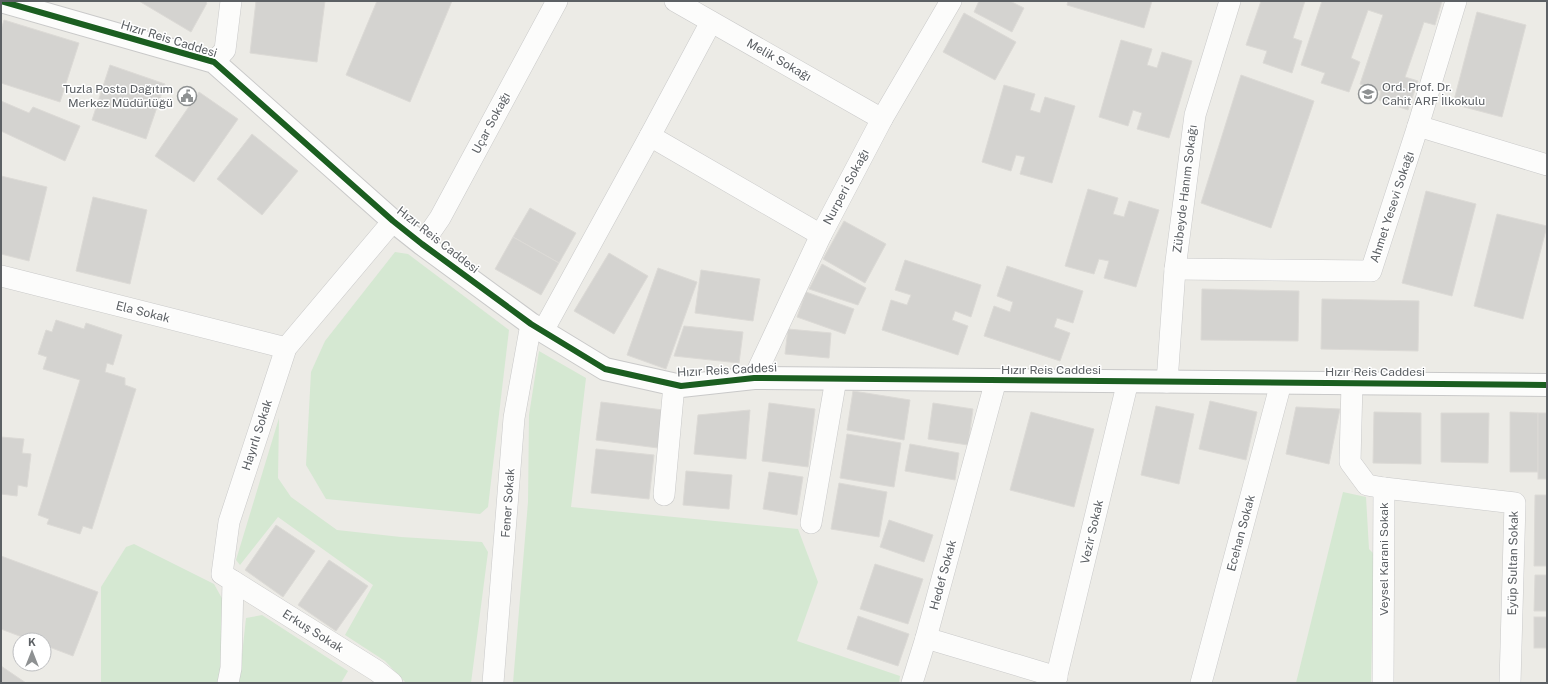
<svg xmlns="http://www.w3.org/2000/svg" width="1548" height="684" font-family="'Public Sans',sans-serif">
<style>
.green{fill:#d5e8d2}
.building{fill:#d4d3d0;stroke:#dcdad6}
.lines{fill:none;stroke-linecap:round;stroke-linejoin:round}
.minor-casing{stroke:#c9c9c9;stroke-width:22}
.tertiary-casing{stroke:#c9c9c9;stroke-width:24}
.minor{stroke:#fcfcfb;stroke-width:21}
.tertiary{stroke:#fcfcfb;stroke-width:22}
.cycleway-casing{stroke:#fff;stroke-width:8}
.cycleway{stroke:#1b5e20;stroke-width:6}
.labels{text-anchor:middle;dominant-baseline:central;stroke-width:3;stroke-linejoin:round;paint-order:stroke}
.street-label{font-size:12px;fill:#5c6064;stroke:#fff}
.poi-label{font-size:12px;fill:#5c6064;stroke:#fff;text-anchor:start}
</style>
<rect width="100%" height="100%" fill="#ecebe6"/>
<!-- green -->
<g class="green">
<polygon points="395,252 408,254 509,330 488,507 480,514 326,499 306,465 311,372 325,341"/>
<polygon points="539,351 586,378 571,507 798,529 818,582 797,641 900,676 899,683 513,683 528,502 529,415"/>
<polygon points="279,418 278,478 291,497 337,530 401,537 482,542 488,552 471,683 406,683 385,661 345,635 373,585 278,517 240,565 236,560"/>
<polygon points="1343,492 1366,497 1369,549 1374,554 1371,683 1296,683"/>
<polygon points="134,544 214,584 224,602 224,664 219,683 101,683 101,587 126,547"/>
<polygon points="262,615 348,671 341,683 239,683 246,618"/>
</g>
<!-- building -->
<g class="building">
<polygon points="139,1 205,1 207,3 191,32"/>
<polygon points="256,1 325,1 317,62 250,53"/>
<polygon points="377,1 452,1 410,102 346,75"/>
<polygon points="979,1 1010,1 1024,8 1012,32 974,12"/>
<polygon points="1068,1 1152,1 1144,28 1067,5"/>
<polygon points="1261,1 1305,1 1293,38 1302,41 1292,73 1263,63 1267,51 1246,45"/>
<polygon points="1322,1 1442,1 1435,25 1424,22 1405,77 1418,81 1408,110 1379,100 1381,91 1360,84 1383,15 1368,10 1351,58 1360,62 1349,92 1321,83 1325,73 1301,65"/>
<polygon points="1477,12 1526,25 1502,117 1453,104"/>
<polygon points="964,13 1016,42 995,80 943,52"/>
<polygon points="4,20 79,43 60,102 1,83 1,30"/>
<polygon points="1121,40 1152,49 1147,65 1157,68 1162,52 1192,61 1169,138 1137,129 1142,113 1133,110 1128,126 1099,117"/>
<polygon points="110,65 165,84 146,139 92,120"/>
<polygon points="1241,75 1314,101 1271,228 1201,203"/>
<polygon points="1004,85 1035,94 1030,110 1040,113 1045,97 1075,106 1052,183 1020,174 1025,157 1016,155 1011,171 982,162"/>
<polygon points="199,92 238,119 194,182 155,156"/>
<polygon points="1,101 29,113 33,107 80,126 65,161 1,131"/>
<polygon points="252,134 298,171 262,215 217,179"/>
<polygon points="1,176 47,187 29,261 1,254"/>
<polygon points="1088,189 1118,198 1113,214 1124,217 1129,201 1159,210 1136,287 1104,278 1109,261 1099,259 1094,274 1065,266"/>
<polygon points="1426,191 1476,204 1452,296 1402,283"/>
<polygon points="93,197 147,210 130,284 76,271"/>
<polygon points="530,208 576,233 559,263 513,237"/>
<polygon points="1497,214 1547,226 1523,319 1474,306"/>
<polygon points="844,221 886,244 865,283 823,259"/>
<polygon points="513,237 559,263 541,295 495,269"/>
<polygon points="609,253 648,276 614,334 574,311"/>
<polygon points="905,260 981,285 971,317 955,311 952,320 968,326 958,355 882,330 891,300 907,305 911,295 895,290"/>
<polygon points="822,264 866,288 858,305 809,289"/>
<polygon points="1007,266 1083,291 1073,323 1057,318 1054,327 1070,333 1060,361 984,336 994,306 1010,312 1013,302 997,296"/>
<polygon points="658,268 697,282 666,369 627,355"/>
<polygon points="701,270 760,279 753,321 695,313"/>
<polygon points="1202,289 1299,291 1298,341 1201,340"/>
<polygon points="806,292 854,309 845,334 797,317"/>
<polygon points="1322,299 1419,301 1418,351 1321,349"/>
<polygon points="56,320 84,329 86,323 122,335 113,365 107,363 105,372 125,378 125,385 136,389 92,529 83,526 80,534 47,524 49,519 38,515 80,380 43,369 47,357 38,354 46,330 52,332"/>
<polygon points="684,326 743,332 739,363 674,356"/>
<polygon points="788,329 831,333 829,358 785,354"/>
<polygon points="853,391 910,400 904,440 847,430"/>
<polygon points="1210,401 1257,412 1246,460 1199,449"/>
<polygon points="601,402 663,410 658,448 596,440"/>
<polygon points="769,403 815,409 808,467 762,461"/>
<polygon points="933,403 973,409 968,445 928,439"/>
<polygon points="1156,406 1194,414 1179,484 1141,475"/>
<polygon points="1296,407 1340,409 1329,464 1286,454"/>
<polygon points="750,410 746,459 694,454 698,415"/>
<polygon points="1031,412 1094,429 1074,507 1010,490"/>
<polygon points="1374,412 1421,413 1421,464 1373,463"/>
<polygon points="1510,412 1538,413 1538,472 1510,472"/>
<polygon points="1441,413 1489,413 1488,463 1441,462"/>
<rect x="1538" y="413" width="9" height="66"/>
<polygon points="847,434 901,443 894,487 840,478"/>
<polygon points="1,437 24,439 22,453 31,454 27,487 18,485 17,496 1,494"/>
<polygon points="910,444 959,453 955,480 905,471"/>
<polygon points="596,449 654,455 649,499 591,493"/>
<polygon points="686,471 732,475 729,509 683,505"/>
<polygon points="769,472 803,477 797,515 763,509"/>
<polygon points="839,483 887,492 879,537 831,529"/>
<polygon points="1535,495 1547,495 1547,566 1534,566"/>
<polygon points="889,520 933,535 924,562 880,547"/>
<polygon points="276,525 315,551 283,597 245,570"/>
<polygon points="1,556 98,592 73,656 44,645 44,640 30,640 1,629"/>
<polygon points="329,560 368,586 336,631 298,605"/>
<polygon points="875,564 923,579 908,624 860,609"/>
<polygon points="1535,575 1547,575 1547,611 1534,611"/>
<polygon points="858,616 909,634 898,666 847,649"/>
<rect x="1534" y="617" width="13" height="31"/>
<polygon points="1,666 26,683 1,683"/>
</g>
<g class="lines">
<defs>
<g id="minor">
<polyline points="675,1 882,119"/>
<polyline points="214,62 225,50 231,1"/>
<polyline points="1418,126 1547,165"/>
<polyline points="650,136 821,235"/>
<polyline points="422,244 440,218 557,1"/>
<polyline points="1175,269 1371,271 1418,126 1456,1"/>
<polyline points="1,276 286,348"/>
<polyline points="543,331 650,136 711,22"/>
<polyline points="754,378 821,235 882,119 951,1"/>
<polyline points="996,380 926,638 1057,677"/>
<polyline points="1167,382 1175,269 1195,115 1230,1"/>
<polyline points="1352,383 1350,462 1367,485 1384,488 1383,683"/>
<polyline points="1384,488 1515,503 1510,683"/>
<polyline points="664,495 674,385"/>
<polyline points="811,523 836,379"/>
<polyline points="233,581 377,671 392,683"/>
<polyline points="228,683 231,668 233,581 222,574 229,522 286,348 393,221"/>
<polyline points="493,683 514,418 531,324"/>
<polyline points="912,683 926,638"/>
<polyline points="1055,683 1128,381"/>
<polyline points="1201,683 1281,383"/>
</g>
<polyline id="tertiary" points="1,1 214,62 393,221 422,244 531,324 605,369 681,386 754,378 1547,385"/>
</defs>
<!-- minor casing -->
<use href="#minor" class="minor-casing"/>
<!-- tertiary casing -->
<use href="#tertiary" class="tertiary-casing"/>
<!-- minor -->
<use href="#minor" class="minor"/>
<!-- tertiary -->
<use href="#tertiary" class="tertiary"/>
<defs>
<polyline id="cycleway" points="1,1 214,62 393,221 422,244 531,324 605,369 681,386 754,378 1547,385"/>
</defs>
<!-- cycleway casing -->
<use href="#cycleway" class="cycleway-casing"/>
<!-- cycleway -->
<use href="#cycleway" class="cycleway"/>
</g>
<!-- icons -->
<defs>
<symbol id="school-ring" viewBox="-11 -11 22 22"><circle r="9.5" fill="#fff" stroke="#8e9192" stroke-width="1.5"/><path d="M0-5L7-2L0 1L-7-2ZM-4 1L0 2.5L4 1V4Q0 6-4 4Z" fill="#8e9192"/></symbol>
<symbol id="civic-ring" viewBox="-11 -11 22 22"><circle r="9.5" fill="#fff" stroke="#8e9192" stroke-width="1.5"/><path d="M-.6-6.5H3V-4.5H.6V-3L4-1V1h2V6H-6V1h2V-1L-.6-3ZM-1.2 2.5V6h2.4V2.5Z" fill="#8e9192"/></symbol>
</defs>
<g fill-rule="evenodd">
<use href="#school-ring" x="1357" y="83" width="22" height="22"/>
<use href="#civic-ring" x="176" y="85" width="22" height="22"/>
</g>
<g class="labels">
<!-- street labels -->
<g class="street-label">
<text transform="translate(169 39) rotate(17)">Hızır Reis Caddesi</text>
<text transform="translate(779 60) rotate(30)">Melik Sokağı</text>
<text transform="translate(491 123) rotate(-62)">Uçar Sokağı</text>
<text transform="translate(846 187) rotate(-62)">Nurperi Sokağı</text>
<text transform="translate(1185 189) rotate(-83)">Zübeyde Hanım Sokağı</text>
<text transform="translate(1392 207) rotate(-72)">Ahmet Yesevi Sokağı</text>
<text transform="translate(438 240) rotate(38)">Hızır Reis Caddesi</text>
<text transform="translate(143 312) rotate(14)">Ela Sokak</text>
<text transform="translate(727 370) rotate(-3)">Hızır Reis Caddesi</text>
<text x="1051" y="370">Hızır Reis Caddesi</text>
<text x="1375" y="372">Hızır Reis Caddesi</text>
<text transform="translate(257 435) rotate(-72)">Hayırlı Sokak</text>
<text transform="translate(508 503) rotate(-86)">Fener Sokak</text>
<text transform="translate(1092 532) rotate(-77)">Vezir Sokak</text>
<text transform="translate(1241 533) rotate(-75)">Ecehan Sokak</text>
<text transform="translate(1384 559) rotate(-90)">Veysel Karani Sokak</text>
<text transform="translate(1513 563) rotate(-89)">Eyüp Sultan Sokak</text>
<text transform="translate(943 575) rotate(-75)">Hedef Sokak</text>
<text transform="translate(313 631) rotate(32)">Erkuş Sokak</text>
</g>
<!-- poi labels -->
<g class="poi-label">
<text x="1382" y="87">Ord. Prof. Dr.<tspan x="1382" dy="14">Cahit ARF İlkokulu</tspan></text>
<text x="173" y="89" text-anchor="end">Tuzla Posta Dağıtım<tspan x="173" dy="14">Merkez Müdürlüğü</tspan></text>
</g>
</g>
<!-- border -->
<rect width="1548" height="684" fill="none" stroke="#5c6064" stroke-width="4"/>
<!-- north arrow -->
<g transform="translate(32 652)"><circle r="19" fill="#ffffff" stroke="#bebfc1"/>
<path d="M0-3L7 15L0 10L-7 15Z" fill="#8e9192"/>
<text y="-6" font-size="11" font-weight="bold" text-anchor="middle" fill="#5c6064">K</text>
</g>
</svg>
